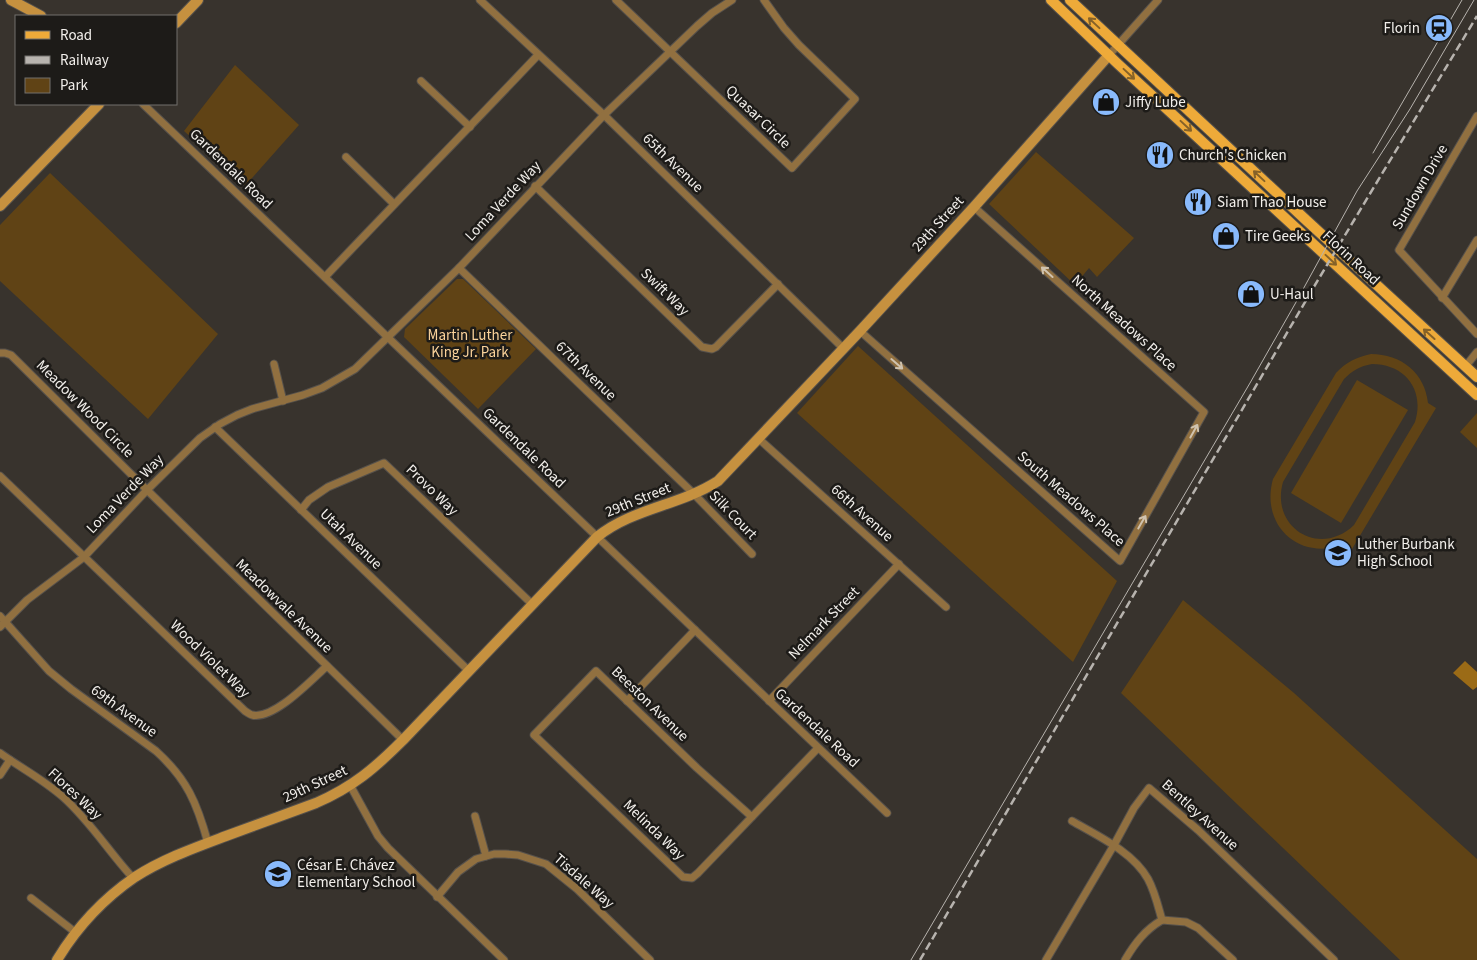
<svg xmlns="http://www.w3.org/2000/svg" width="1477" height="960" font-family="'Source Sans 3',sans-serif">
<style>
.green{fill:#604315;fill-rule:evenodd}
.water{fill:#9b6b16}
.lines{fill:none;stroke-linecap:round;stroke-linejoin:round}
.street-casing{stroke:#56514b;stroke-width:9}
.secondary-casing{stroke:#56514b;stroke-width:12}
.primary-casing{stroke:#56514b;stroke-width:12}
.street{stroke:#917040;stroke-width:7}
.secondary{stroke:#c6913f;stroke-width:10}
.primary{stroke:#eeaa39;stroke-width:10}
.tram{stroke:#b7b3ae;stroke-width:1}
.rail{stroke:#b7b3ae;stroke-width:2.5;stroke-dasharray:8 4;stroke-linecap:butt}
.oneway{stroke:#866228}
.oneway2{stroke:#d0c3af}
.labels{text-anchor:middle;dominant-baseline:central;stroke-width:5;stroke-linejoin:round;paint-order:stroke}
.poi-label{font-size:15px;fill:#f2efeb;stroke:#1d1b18;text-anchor:start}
.street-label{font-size:15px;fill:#f2efeb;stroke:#1d1b18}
.park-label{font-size:15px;fill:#fbd39b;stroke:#1d1b18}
</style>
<rect width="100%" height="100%" fill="#38332d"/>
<!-- green -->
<g class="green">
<polygon points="235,65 299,125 245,186 184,131"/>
<polygon points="1036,152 1134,238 1097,277 1089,268 1075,285 989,204"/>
<polygon points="50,173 218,334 148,419 0,281 0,225"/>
<polygon points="457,279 463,279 536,349 478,409 404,337 405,329"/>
<polygon points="858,346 1117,581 1073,662 797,413"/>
<path d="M 1371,354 C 1401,354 1425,373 1428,403 L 1436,408 L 1352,549 L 1345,544 C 1299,562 1260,525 1273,479 L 1336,373 C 1346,362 1357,357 1371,354 ZM 1372,364 C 1405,364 1425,390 1415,422 L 1354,525 C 1320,558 1270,528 1283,482 L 1344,379 C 1352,371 1360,366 1372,364 Z"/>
<polygon points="1357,380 1408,410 1341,523 1291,493"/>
<polygon points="1477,413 1477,448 1460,432"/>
<polygon points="1183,600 1294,693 1477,859 1477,960 1400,960 1121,693"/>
</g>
<!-- water -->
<polygon class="water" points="1465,661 1477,672 1477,687 1473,690 1453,673"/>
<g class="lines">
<defs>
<g id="street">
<polyline points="480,0 604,115 844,349"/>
<polyline points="616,0 792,168 855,99 799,45 784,28 764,0"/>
<polyline points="1109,55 1158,0"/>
<polyline points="421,81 470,127"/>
<polyline points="143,104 887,813"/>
<polyline points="1477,116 1399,250 1477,334"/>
<polyline points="346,157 394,204"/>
<polyline points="535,186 702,347 712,349 716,347 778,284"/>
<polyline points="459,268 694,494 752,554"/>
<path d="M 325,277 C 395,203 467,130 538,55"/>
<polyline points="1442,298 1477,240"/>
<polyline points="860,331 1120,561 1204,412 974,207"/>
<polyline points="0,353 5,353 11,355 147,490 403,740"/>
<polyline points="274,364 283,401"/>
<polyline points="1465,367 1477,352"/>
<polyline points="215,427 469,671"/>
<polyline points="759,439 946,607"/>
<path d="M 0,476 L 245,711 C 245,711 251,715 252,715 C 274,720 311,680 327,666"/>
<polyline points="301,510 309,500 328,487 384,463 532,604"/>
<path d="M 0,616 L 49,671 L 71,689 L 156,751 C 187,779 197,803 208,843"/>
<polyline points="0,627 27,600 84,557 147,490 200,438 220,424 237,415 252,409 303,395 322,388 355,369 459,268 604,115 697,26 712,13 732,0"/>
<polyline points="627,701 695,630"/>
<polyline points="769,701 899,564"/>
<path d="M 0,753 C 21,768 44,780 63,797 C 90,821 109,852 133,878"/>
<polyline points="0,775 10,760"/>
<polyline points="350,785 378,836 388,848 504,960"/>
<polyline points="475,816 486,856"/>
<polyline points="752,817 697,768 596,671 534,735 683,877 692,878 698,873 818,748"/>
<path d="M 1072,821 C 1098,836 1133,852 1148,879 C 1155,892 1158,906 1162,920"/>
<polyline points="437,897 458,872 476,859 494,854 505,854 518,855 546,864 577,889 650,960"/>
<polyline points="31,898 75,932"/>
<polyline points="1162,920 1186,922 1198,928 1233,960"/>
<polyline points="1046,960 1114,845 1134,808 1149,788 1198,830 1334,960"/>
<path d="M 1125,960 C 1135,943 1145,930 1162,920"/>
</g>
<g id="secondary">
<polyline points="11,0 41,16"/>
<polyline points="176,23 198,0"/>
<polyline points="0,206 99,104"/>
<path d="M 57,960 C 77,927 103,899 135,877 C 163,859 194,848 226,836 C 256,825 286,814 316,803 C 353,787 375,768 403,740 L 597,537 C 633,508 679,506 718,481 L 860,331 L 974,207 L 1109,55"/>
</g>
<g id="primary">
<polyline points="1051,0 1118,64 1477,395"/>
<polyline points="1070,0 1306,220 1477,377"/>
</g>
</defs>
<!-- street casing -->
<use href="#street" class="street-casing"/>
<!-- secondary casing -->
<use href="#secondary" class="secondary-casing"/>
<!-- primary casing -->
<use href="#primary" class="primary-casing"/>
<!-- street -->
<use href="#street" class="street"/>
<!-- secondary -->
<use href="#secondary" class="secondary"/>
<!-- primary -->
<use href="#primary" class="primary"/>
<!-- tram -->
<g class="tram">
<polyline points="1373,153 1462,0"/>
<polyline points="911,960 1250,383 1295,304 1357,191 1410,109 1474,0"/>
</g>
<!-- rail -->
<polyline class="rail" points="920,960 1315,285 1477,16"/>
</g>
<!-- one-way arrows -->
<defs><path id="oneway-shaft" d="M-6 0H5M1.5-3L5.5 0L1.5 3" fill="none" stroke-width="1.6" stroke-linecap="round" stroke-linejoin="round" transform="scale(1.25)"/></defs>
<g class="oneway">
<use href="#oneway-shaft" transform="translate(1094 23) rotate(-137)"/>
<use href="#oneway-shaft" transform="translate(1129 74) rotate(43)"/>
<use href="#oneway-shaft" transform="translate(1186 126) rotate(43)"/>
<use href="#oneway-shaft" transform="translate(1259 176) rotate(-137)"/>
<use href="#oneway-shaft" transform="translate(1331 260) rotate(43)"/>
<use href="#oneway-shaft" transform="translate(1429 334) rotate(-138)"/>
</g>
<g class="oneway2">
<use href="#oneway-shaft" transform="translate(1047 272) rotate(-138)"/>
<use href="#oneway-shaft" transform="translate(897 364) rotate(41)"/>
<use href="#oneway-shaft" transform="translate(1194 431) rotate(-61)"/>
<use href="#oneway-shaft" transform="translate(1142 522) rotate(-60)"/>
</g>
<!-- icons -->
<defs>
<symbol id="station-disc" viewBox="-11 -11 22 22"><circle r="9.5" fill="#89bafc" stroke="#1d1b18"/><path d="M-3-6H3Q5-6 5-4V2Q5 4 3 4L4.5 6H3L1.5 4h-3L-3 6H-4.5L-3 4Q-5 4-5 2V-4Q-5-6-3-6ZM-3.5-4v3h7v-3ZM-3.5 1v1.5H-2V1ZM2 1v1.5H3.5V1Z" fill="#111"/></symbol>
<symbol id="shop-disc" viewBox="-11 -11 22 22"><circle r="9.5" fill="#89bafc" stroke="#1d1b18"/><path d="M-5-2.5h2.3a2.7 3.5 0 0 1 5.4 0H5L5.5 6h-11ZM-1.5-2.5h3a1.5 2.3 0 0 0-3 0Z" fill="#111"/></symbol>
<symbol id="restaurant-disc" viewBox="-11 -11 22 22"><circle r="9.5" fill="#89bafc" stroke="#1d1b18"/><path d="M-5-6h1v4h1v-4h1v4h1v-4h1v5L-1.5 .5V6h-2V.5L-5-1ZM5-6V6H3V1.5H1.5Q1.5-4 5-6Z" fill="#111"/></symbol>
<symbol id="school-disc" viewBox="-11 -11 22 22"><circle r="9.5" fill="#89bafc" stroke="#1d1b18"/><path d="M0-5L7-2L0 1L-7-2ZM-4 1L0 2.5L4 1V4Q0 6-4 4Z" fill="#111"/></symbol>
</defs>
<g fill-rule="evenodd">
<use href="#station-disc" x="1423" y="12" width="32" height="32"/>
<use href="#shop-disc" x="1090" y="86" width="32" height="32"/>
<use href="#restaurant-disc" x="1144" y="139" width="32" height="32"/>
<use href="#restaurant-disc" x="1182" y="186" width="32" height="32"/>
<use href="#shop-disc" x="1210" y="220" width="32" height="32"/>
<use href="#shop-disc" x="1235" y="278" width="32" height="32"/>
<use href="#school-disc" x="1322" y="537" width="32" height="32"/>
<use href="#school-disc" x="262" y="858" width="32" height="32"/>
</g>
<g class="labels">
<!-- poi labels -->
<g class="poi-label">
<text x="1420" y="28" text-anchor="end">Florin</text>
<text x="1125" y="102">Jiffy Lube</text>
<text x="1179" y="155">Church's Chicken</text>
<text x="1217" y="202">Siam Thao House</text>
<text x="1245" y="236">Tire Geeks</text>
<text x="1270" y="294">U-Haul</text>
<text x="1357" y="544">Luther Burbank<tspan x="1357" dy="17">High School</tspan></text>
<text x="297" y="865">César E. Chávez<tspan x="297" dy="17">Elementary School</tspan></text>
</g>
<!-- street labels -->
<g class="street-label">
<text transform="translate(758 117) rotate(44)">Quasar Circle</text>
<text transform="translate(673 163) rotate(44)">65th Avenue</text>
<text transform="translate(231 169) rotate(44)">Gardendale Road</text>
<text transform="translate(1420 187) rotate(-60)">Sundown Drive</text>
<text transform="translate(503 201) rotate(-47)">Loma Verde Way</text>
<text transform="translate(938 224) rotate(-48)">29th Street</text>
<text transform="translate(1351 258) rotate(43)">Florin Road</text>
<text transform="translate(665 292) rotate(44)">Swift Way</text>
<text transform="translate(1124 323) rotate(42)">North Meadows Place</text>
<text transform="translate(586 371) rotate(44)">67th Avenue</text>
<text transform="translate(85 409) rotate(45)">Meadow Wood Circle</text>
<text transform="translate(524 448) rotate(44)">Gardendale Road</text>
<text transform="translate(432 490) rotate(44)">Provo Way</text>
<text transform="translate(125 494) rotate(-46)">Loma Verde Way</text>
<text transform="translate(1071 499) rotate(41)">South Meadows Place</text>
<text transform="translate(638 500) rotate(-22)">29th Street</text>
<text transform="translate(862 513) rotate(42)">66th Avenue</text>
<text transform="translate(733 515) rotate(46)">Silk Court</text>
<text transform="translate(351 539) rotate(44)">Utah Avenue</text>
<text transform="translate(284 606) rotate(44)">Meadowvale Avenue</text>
<text transform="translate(824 623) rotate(-46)">Nelmark Street</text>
<text transform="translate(210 659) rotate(44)">Wood Violet Way</text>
<text transform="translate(650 704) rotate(44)">Beeston Avenue</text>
<text transform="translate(124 711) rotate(36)">69th Avenue</text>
<text transform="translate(817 728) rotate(43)">Gardendale Road</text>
<text transform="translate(315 784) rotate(-25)">29th Street</text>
<text transform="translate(75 794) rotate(43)">Flores Way</text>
<text transform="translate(1200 815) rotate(42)">Bentley Avenue</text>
<text transform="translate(654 830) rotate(44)">Melinda Way</text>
<text transform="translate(584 881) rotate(41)">Tisdale Way</text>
</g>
<!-- park labels -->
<g class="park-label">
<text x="470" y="335">Martin Luther<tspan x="470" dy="17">King Jr. Park</tspan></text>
</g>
</g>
<!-- legend -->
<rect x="15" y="15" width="162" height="90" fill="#1d1b18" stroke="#72706c"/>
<rect x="25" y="31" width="25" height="8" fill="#eeaa39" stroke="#72706c"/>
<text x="60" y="40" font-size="15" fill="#f2efeb">Road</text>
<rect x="25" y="56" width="25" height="8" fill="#b7b3ae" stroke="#72706c"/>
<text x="60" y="65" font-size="15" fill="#f2efeb">Railway</text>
<rect x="25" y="78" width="25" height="15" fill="#604315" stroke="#72706c"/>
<text x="60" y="90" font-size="15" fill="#f2efeb">Park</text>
</svg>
